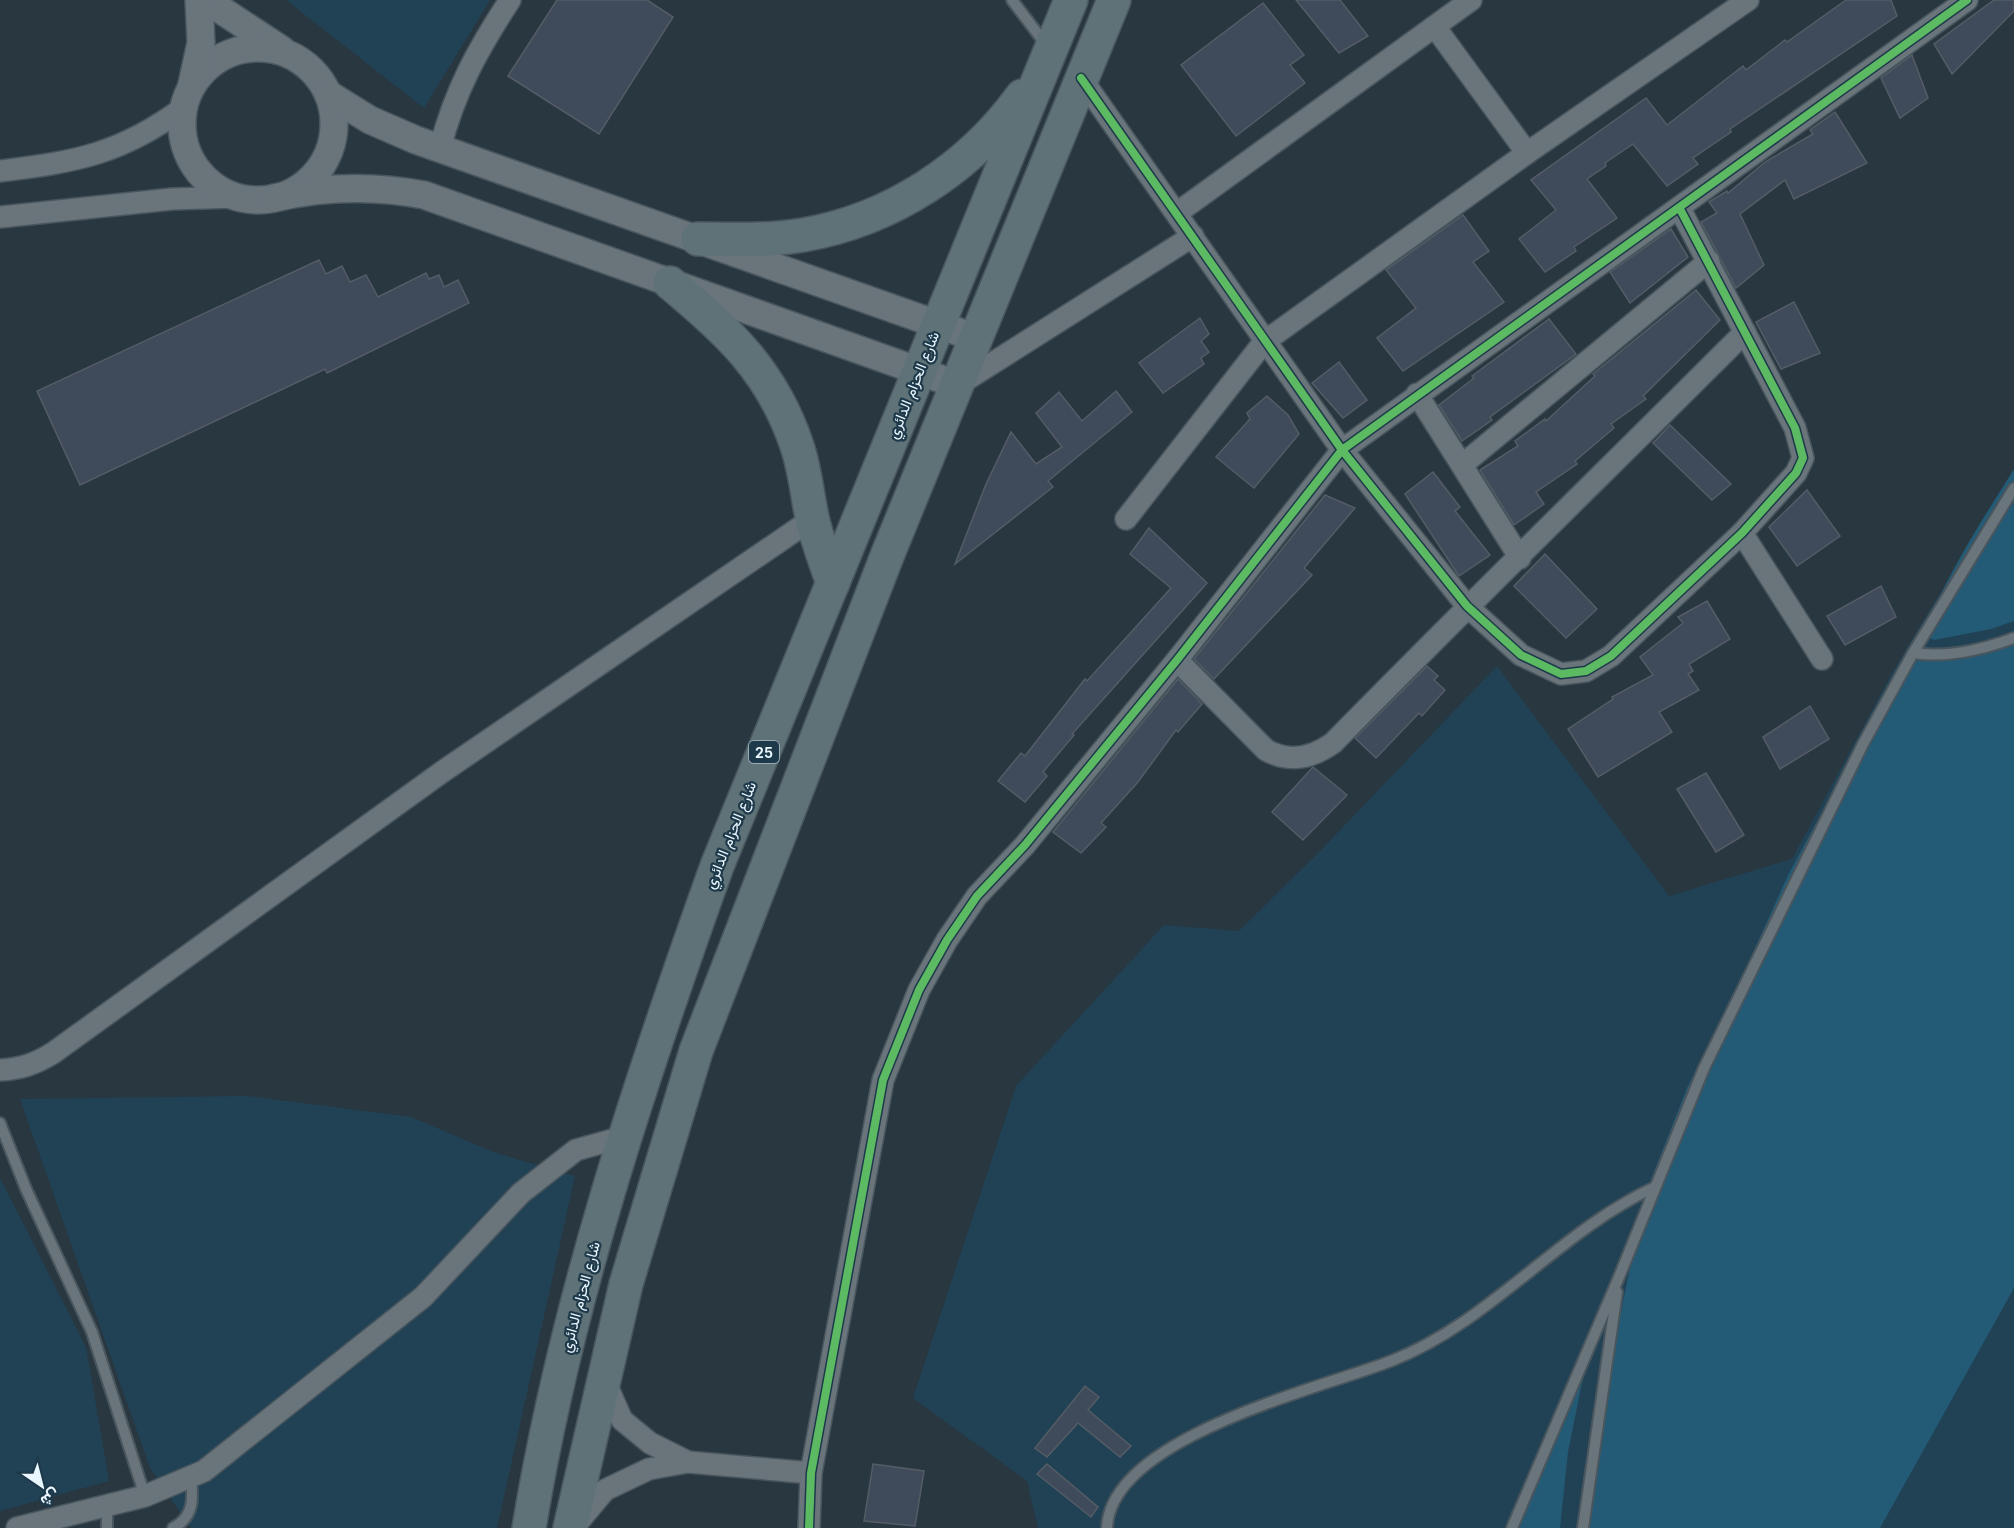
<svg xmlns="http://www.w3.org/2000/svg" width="2014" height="1528" font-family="Inter,Vazirmatn,sans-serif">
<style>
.built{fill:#214255}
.green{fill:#235a76}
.building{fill:#3f4a5a;stroke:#545d66;stroke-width:1.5}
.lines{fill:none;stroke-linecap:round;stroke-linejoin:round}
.service-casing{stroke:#49565e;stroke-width:14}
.minor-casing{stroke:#49565e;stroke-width:24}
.tertiary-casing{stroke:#49565e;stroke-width:30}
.primary-casing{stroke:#49565e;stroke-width:36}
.service{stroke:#69747b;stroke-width:10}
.minor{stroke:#69747b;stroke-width:21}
.tertiary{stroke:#69747b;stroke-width:27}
.primary{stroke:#5e7277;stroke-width:33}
.cycleway-casing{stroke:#1e3a4a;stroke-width:11}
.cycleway{stroke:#5cba63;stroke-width:8}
.labels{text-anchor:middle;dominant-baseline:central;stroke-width:4.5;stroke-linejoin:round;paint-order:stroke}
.shield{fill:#1e3a4a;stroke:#adbec9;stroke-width:1.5}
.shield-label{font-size:14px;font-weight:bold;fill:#eaf7ff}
.street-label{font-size:15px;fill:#eaf7ff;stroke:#1e3a4a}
</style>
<rect width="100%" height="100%" fill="#283740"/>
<!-- built -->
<g class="built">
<polygon points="286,0 490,0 424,108"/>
<polygon points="2014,469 2014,1528 1038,1528 1027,1481 913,1398 1016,1086 1164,925 1239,931 1322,849 1497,666 1669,896 1792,859 1892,673"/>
<polygon points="248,1096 411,1117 493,1152 575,1176 497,1528 191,1528 150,1468 20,1099"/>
<polygon points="0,1178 86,1347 109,1481 0,1511"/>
</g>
<!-- green -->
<g class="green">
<path d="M 2014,469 L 2014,621 L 1991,629 L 1934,640 L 1924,635 C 1945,576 1981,522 2014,469 Z"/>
<polygon points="2014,634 2014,1288 1880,1528 1581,1528 1612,1354 1646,1192 1687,1088 1743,975 1788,875 1899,670 1915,655 1945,653"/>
<polygon points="1588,1332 1591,1338 1568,1452 1560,1528 1508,1528"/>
</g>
<!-- building -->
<g class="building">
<polygon points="557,0 647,0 673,17 599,134 508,76"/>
<polygon points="1296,0 1340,0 1368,36 1339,53"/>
<polygon points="1846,0 1891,0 1897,16 1730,129 1731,132 1693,158 1698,164 1667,186 1633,144 1605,163 1606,166 1587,179 1617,218 1574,247 1576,251 1545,272 1519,239 1556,210 1531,180 1646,98 1667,125 1743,66 1746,70 1785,40 1787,42"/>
<polygon points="1994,0 2014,0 2014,11 1952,74 1934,44"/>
<polygon points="1263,3 1304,55 1290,65 1305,83 1236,136 1181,65"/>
<polygon points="1912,55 1928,98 1900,118 1881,78"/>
<polygon points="1835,112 1867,163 1794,199 1785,180 1740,214 1764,265 1736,288 1701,222 1717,213 1709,202 1727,191 1728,193 1765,162 1813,134 1810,130"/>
<polygon points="1463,215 1489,251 1473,262 1504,302 1403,371 1377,338 1416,308 1386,270"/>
<polygon points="1671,229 1688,257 1630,303 1610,272"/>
<polygon points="319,260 326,274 342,266 350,282 366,275 378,297 426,273 429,279 439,275 444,287 458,280 469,303 327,373 325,369 80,485 37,391"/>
<polygon points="1696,290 1720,320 1643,396 1646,399 1611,424 1614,428 1575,461 1577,464 1536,492 1544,504 1514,525 1480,470 1518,446 1515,441 1545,419 1546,421 1595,376 1593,374"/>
<polygon points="1794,302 1820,353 1781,369 1756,322"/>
<polygon points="1200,318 1209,334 1201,341 1209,352 1201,358 1204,364 1163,393 1139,363"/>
<polygon points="1549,319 1576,354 1490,417 1492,420 1462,441 1439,405 1474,378 1472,376"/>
<polygon points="1339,362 1367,400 1343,418 1312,383"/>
<polygon points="1116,391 1132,412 1048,481 1053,487 955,564 986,484 1011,432 1036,464 1062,447 1036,413 1059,392 1082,421"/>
<polygon points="1267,396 1288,415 1299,434 1254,488 1216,457 1250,419 1247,413"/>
<polygon points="1670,425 1731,484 1712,500 1653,443"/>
<polygon points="1433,472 1460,507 1455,511 1490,555 1459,576 1405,494"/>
<polygon points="1807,490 1840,536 1797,566 1769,527"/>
<polygon points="1325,495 1355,508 1304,568 1312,575 1214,679 1194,659"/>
<polygon points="1149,528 1207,583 1072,734 1074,735 1043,772 1047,776 1025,802 998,781 1021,753 1025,756 1085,679 1087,681 1171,588 1130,554"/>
<polygon points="1545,554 1597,609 1566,638 1514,586"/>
<polygon points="1881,586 1896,617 1845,645 1827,616"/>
<polygon points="1707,601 1730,639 1689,664 1693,671 1688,674 1699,690 1659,712 1672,732 1598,777 1568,729 1613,699 1612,697 1653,675 1640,657 1683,623 1678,617"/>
<polygon points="1427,666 1438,676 1434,680 1445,690 1422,716 1419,713 1376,758 1355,738"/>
<polygon points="1178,679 1202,704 1178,732 1176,730 1138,782 1101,823 1106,827 1081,853 1053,832"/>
<polygon points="1810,706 1829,739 1780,769 1763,737"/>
<polygon points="1313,767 1347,795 1303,840 1272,812"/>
<polygon points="1706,773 1744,835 1716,852 1677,789"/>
<polygon points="1085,1386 1099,1397 1088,1410 1131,1446 1120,1457 1078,1423 1047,1457 1035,1448"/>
<polygon points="873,1464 924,1471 915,1526 864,1521"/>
<polygon points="1047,1464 1098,1507 1091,1517 1037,1474"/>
</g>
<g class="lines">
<defs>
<g id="service">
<polyline points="1012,0 1047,46"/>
<path d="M 1913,653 C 1948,658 1981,650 2014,638"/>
<polyline points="0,1123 26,1189 92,1332 145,1496"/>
<polyline points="107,1506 107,1528"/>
<path d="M 173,1528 C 195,1516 193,1498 191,1476"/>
<path d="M 1107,1528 C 1110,1437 1322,1388 1391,1361 C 1491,1322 1559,1231 1655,1187"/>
<polyline points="1512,1528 1619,1277 1704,1068 1863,744 1913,653 2014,488"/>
<polyline points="1583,1528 1617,1292"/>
</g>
<g id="minor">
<polyline points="1435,27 1527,153"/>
<polyline points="1081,78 1342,450 1467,606 1521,655 1561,674 1586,671 1611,656 1742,533 1796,473 1803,458 1795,428 1680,209"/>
<path d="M 440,148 C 455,90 478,49 510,0"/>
<path d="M 0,171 C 75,162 121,154 183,108"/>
<polyline points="1177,213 1471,0"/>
<polyline points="0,217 172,199 236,197"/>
<polyline points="958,385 1193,236"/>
<polyline points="1417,394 1520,558"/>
<polyline points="1462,465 1709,261"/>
<polyline points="1126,519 1264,342 1527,153 1748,0"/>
<polyline points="1742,533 1822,659"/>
<path d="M 1177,660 L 1266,750 C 1289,763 1312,758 1333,743 C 1469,604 1608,469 1745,332"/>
<path d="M 0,1070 C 21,1069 35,1064 53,1053 L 442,772 L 812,519"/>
<polyline points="604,1379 622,1420 650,1443 688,1462"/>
<polyline points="574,1527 605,1490 649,1469 688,1462 811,1473"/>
<polyline points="17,1528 145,1496 204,1471 423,1297 521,1193 576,1150 626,1136"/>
<polyline points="809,1528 811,1473 883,1080 919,990 947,940 977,896 1025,845 1177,660 1342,450 1967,0"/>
</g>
<g id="tertiary">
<polyline points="206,0 282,50"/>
<circle cx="258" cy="124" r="76"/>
<polyline points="192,84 201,43 199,0"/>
<polyline points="328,94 370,120 416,140 976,338"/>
<path d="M 274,198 C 325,186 372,185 424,195 L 958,385"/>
</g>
<g id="primary">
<path d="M 698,239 C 733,239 768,241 803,235 C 891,220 970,168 1022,96"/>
<path d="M 670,283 C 728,331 772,371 797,446 C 805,469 807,494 812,517 C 817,540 825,561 833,583"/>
<path d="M 529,1528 C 566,1302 640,1081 717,866 L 1071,0"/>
<polyline points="570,1528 626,1284 696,1051 887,556 1114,0"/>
</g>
</defs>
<!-- service casing -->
<use href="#service" class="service-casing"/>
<!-- minor casing -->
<use href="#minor" class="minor-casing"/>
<!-- tertiary casing -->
<use href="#tertiary" class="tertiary-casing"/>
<!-- primary casing -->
<use href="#primary" class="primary-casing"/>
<!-- service -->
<use href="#service" class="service"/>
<!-- minor -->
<use href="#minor" class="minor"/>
<!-- tertiary -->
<use href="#tertiary" class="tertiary"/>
<!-- primary -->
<use href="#primary" class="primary"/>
<defs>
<g id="cycleway">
<polyline points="1081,78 1342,450 1467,606 1521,655 1561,674 1586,671 1611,656 1742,533 1796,473 1803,458 1795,428 1680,209"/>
<polyline points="809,1528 811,1473 883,1080 919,990 947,940 977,896 1025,845 1177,660 1342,450 1967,0"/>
</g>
</defs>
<!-- cycleway casing -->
<use href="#cycleway" class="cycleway-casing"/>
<!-- cycleway -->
<use href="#cycleway" class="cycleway"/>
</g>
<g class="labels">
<!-- shield labels -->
<rect class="shield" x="749" y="741" width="30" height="22" rx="4.5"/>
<g class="shield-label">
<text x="764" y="752">25</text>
</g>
<!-- street labels -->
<g class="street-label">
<text transform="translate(913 385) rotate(-68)">شارع الحزام الدائري</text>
<text transform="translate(730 835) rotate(-68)">شارع الحزام الدائري</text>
<text transform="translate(580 1297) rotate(-75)">شارع الحزام الدائري</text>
</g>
</g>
<!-- north arrow -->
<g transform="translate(42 1486) rotate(145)" stroke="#1e3a4a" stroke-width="4.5" paint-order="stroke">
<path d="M0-4.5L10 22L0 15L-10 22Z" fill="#eaf7ff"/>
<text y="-9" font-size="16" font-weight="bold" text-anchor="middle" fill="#eaf7ff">ش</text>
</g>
</svg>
